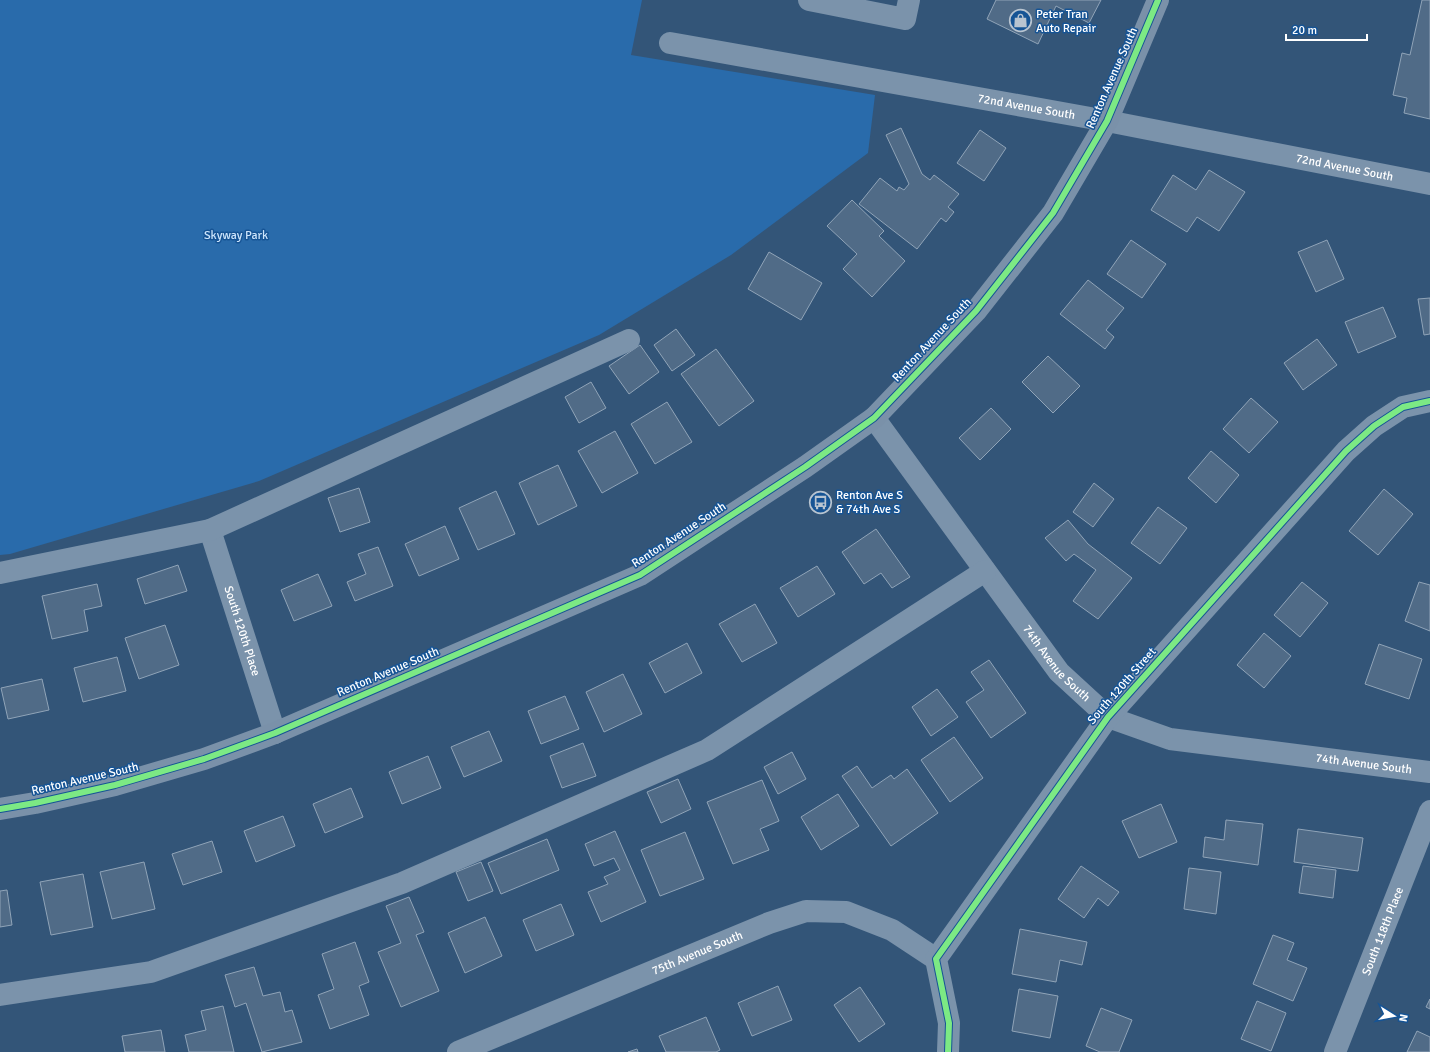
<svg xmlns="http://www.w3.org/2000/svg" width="1430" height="1052" font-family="Signika,sans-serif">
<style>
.green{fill:#296bab}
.building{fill:#506b87;stroke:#90a4b8}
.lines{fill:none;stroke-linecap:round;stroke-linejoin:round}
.minor{stroke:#7b93ab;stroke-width:22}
.major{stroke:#7a91a9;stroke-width:22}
.cycleway-casing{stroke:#165495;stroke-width:8}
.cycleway{stroke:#7ce984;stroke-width:6}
.labels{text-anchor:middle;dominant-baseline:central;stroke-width:3;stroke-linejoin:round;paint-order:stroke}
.poi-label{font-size:12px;fill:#fff;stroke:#165495;text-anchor:start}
.street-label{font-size:12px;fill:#fff;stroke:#165495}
.park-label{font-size:12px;fill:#cde5fc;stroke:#165495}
</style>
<rect width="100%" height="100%" fill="#335578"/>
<!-- green -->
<polygon class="green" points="0,0 642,0 631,55 875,95 868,153 731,255 599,335 259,481 10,554 0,555"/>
<!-- building -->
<g class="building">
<polygon points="996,0 1101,0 1089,23 1056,6 1038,44 987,19"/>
<polygon points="1422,0 1430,0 1430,119 1404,113 1407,98 1393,95 1402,53 1410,55"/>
<polygon points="901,128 922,174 930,180 934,175 959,194 948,207 954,212 946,222 941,218 917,249 859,204 880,178 897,191 899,187 904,190 909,184 886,135"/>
<polygon points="980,130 1006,148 984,181 957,163"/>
<polygon points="1209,170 1245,192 1219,231 1197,217 1187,232 1151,210 1173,175 1196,190"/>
<polygon points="852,200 884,231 879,236 905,261 872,297 843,269 857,254 827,226"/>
<polygon points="1131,240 1166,264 1142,298 1107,274"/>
<polygon points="1327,240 1344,279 1316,292 1298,252"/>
<polygon points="769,252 822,283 801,320 748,289"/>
<polygon points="1088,280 1124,308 1106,330 1114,337 1105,349 1060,314"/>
<polygon points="1430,298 1430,334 1424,335 1418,299"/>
<polygon points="1383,307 1396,337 1358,353 1345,322"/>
<polygon points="676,329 695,355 672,371 654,345"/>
<polygon points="1317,339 1337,365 1303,390 1284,363"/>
<polygon points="640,345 659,372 629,394 609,366"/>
<polygon points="716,349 754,401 719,426 681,374"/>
<polygon points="1048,356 1080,386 1053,413 1022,382"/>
<polygon points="591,382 606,408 579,423 565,397"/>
<polygon points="1251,398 1278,422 1249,453 1223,429"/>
<polygon points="667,402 692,442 655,464 631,424"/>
<polygon points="991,408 1011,429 980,460 959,438"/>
<polygon points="615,431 638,473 602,493 578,451"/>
<polygon points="1211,451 1239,475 1216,503 1188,478"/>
<polygon points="558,465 577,506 538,525 519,483"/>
<polygon points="1094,483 1114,499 1093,527 1073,512"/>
<polygon points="359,488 370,522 340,532 328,498"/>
<polygon points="1384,489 1413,514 1378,555 1349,531"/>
<polygon points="496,491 515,534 478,550 459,508"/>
<polygon points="1158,507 1187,528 1160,564 1131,543"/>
<polygon points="1068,520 1088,544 1132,578 1098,619 1073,601 1096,570 1074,554 1066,561 1045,538"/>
<polygon points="445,526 459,559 419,576 405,544"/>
<polygon points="876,529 910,577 892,588 881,573 864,584 842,552"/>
<polygon points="378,547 393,586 355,601 347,582 366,574 358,554"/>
<polygon points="178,565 187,591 145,604 137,579"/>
<polygon points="817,566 835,594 798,617 780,588"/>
<polygon points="318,574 332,606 294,621 281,590"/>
<polygon points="1302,582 1328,603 1300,637 1274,615"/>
<polygon points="1419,582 1430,585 1430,631 1405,621"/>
<polygon points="97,584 102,606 84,610 88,631 52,639 42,596"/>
<polygon points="755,604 777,643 742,662 719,624"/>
<polygon points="165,625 179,665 139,679 125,638"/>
<polygon points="1264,633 1291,656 1264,688 1237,665"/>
<polygon points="687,643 702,673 665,693 649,663"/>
<polygon points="1379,644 1422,659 1409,699 1365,684"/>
<polygon points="117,657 126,691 83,702 74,668"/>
<polygon points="989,660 1026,713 991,738 966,702 984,690 971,672"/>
<polygon points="623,674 642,714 604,732 586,692"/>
<polygon points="42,679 49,710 8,719 1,688"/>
<polygon points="937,689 958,717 931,736 912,707"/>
<polygon points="565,696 579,729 541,744 528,711"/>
<polygon points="489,731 502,761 464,777 451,747"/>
<polygon points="954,737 983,778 950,802 921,760"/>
<polygon points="583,743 596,776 562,788 550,756"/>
<polygon points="792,752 806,779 778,794 764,767"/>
<polygon points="428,756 441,788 402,804 389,772"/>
<polygon points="857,766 872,788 891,775 894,779 907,769 938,813 891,846 842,776"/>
<polygon points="678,779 691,809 661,823 647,792"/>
<polygon points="762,780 779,821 760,829 769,850 733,864 707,802"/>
<polygon points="351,788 363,817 325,833 313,804"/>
<polygon points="838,794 859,826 821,850 801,817"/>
<polygon points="1161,804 1177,842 1139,858 1122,821"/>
<polygon points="283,816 295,846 256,862 244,831"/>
<polygon points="1226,820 1263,824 1258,865 1203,857 1205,837 1224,840"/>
<polygon points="1298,829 1363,838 1358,871 1294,862"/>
<polygon points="615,831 646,902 601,922 588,892 608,884 604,877 620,870 614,858 594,866 585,844"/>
<polygon points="685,832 704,879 660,896 641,850"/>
<polygon points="547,839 559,870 501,894 488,863"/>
<polygon points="212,841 222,872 183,885 172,854"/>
<polygon points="144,862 155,909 112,919 100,872"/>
<polygon points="481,862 493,891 468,901 456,872"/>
<polygon points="1081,866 1119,892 1108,906 1098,898 1084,918 1058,899"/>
<polygon points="1303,866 1336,870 1333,898 1299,893"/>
<polygon points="1189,868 1221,872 1216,914 1184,909"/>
<polygon points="83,874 93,927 51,935 40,882"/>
<polygon points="7,890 12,925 0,927 0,891"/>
<polygon points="409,897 424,932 416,935 439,991 401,1007 378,952 401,943 386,906"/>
<polygon points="561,904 574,935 536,951 523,920"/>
<polygon points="485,917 502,956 465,973 448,933"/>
<polygon points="1020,929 1087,942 1082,965 1060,960 1056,982 1012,974"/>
<polygon points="1273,935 1294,943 1287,960 1307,968 1293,1001 1253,984"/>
<polygon points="355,942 369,982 359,986 369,1015 330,1029 318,995 334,989 322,954"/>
<polygon points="254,967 263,996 280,992 285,1012 292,1010 302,1042 262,1052 246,1003 235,1007 225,975"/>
<polygon points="778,986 792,1020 752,1036 738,1003"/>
<polygon points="860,987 885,1024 859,1042 834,1005"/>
<polygon points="1019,989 1058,996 1050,1038 1012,1031"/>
<polygon points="1430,999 1430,1009 1426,1007"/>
<polygon points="1257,1001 1286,1013 1271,1051 1241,1039"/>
<polygon points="223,1006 234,1052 189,1052 185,1035 206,1030 201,1011"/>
<polygon points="1101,1008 1132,1020 1119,1052 1100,1052 1086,1046"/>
<polygon points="706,1017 720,1050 716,1052 666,1052 659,1036"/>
<polygon points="161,1030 165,1052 125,1052 122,1036"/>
<polygon points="1417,1031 1430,1037 1430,1052 1407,1052"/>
<polygon points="637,1049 638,1052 628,1052"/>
</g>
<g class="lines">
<!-- minor -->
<g class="minor">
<polyline points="809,0 905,19 909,0"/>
<path id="s1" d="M 670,43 L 1107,121 L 1430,184"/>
<path id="s2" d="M 874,418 L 1059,672 L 1108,717 L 1170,739 L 1430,772"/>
<path id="s3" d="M 210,530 L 275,733"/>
<polyline points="0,573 210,530 629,340"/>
<polyline points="0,995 151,972 402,883 707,750 985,571"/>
<path id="s4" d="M 458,1052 L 769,923 L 806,911 L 846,912 L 892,930 L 936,959"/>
<polyline points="948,1052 949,1023 936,959 1108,717 1346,451 1374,426 1403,407 1430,401"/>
<path id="s5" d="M 1335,1052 L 1430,811"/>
</g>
<!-- major -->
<polyline class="major" points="0,809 35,803 115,785 204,759 275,733 640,575 805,467 874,418 976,311 1053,213 1107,121 1158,0"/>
<defs>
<g id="cycleway">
<polyline points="0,809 35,803 115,785 204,759 275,733 640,575 805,467 874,418 976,311 1053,213 1107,121 1158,0"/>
<polyline points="948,1052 949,1023 936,959 1108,717 1346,451 1374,426 1403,407 1430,401"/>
</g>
</defs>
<!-- cycleway casing -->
<use href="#cycleway" class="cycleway-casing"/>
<!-- cycleway -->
<use href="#cycleway" class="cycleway"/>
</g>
<!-- icons -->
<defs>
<symbol id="shop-ring" viewBox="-11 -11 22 22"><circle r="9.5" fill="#165495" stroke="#b8c4d0" stroke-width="1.5"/><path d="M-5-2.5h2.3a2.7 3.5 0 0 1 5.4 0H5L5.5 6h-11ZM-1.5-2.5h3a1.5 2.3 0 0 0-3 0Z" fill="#b8c4d0"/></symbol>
<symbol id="bus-ring" viewBox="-11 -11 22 22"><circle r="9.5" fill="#165495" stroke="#b8c4d0" stroke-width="1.5"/><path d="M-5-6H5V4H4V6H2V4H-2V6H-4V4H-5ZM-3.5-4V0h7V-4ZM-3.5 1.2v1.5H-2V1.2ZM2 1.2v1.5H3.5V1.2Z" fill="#b8c4d0"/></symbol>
</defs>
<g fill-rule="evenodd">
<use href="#shop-ring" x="1008" y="8" width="25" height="25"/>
<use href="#bus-ring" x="808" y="490" width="25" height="25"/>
</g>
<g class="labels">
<!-- poi labels -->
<g class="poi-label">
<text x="1036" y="14">Peter Tran<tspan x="1036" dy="14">Auto Repair</tspan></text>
<text x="836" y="495">Renton Ave S<tspan x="836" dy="14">&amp; 74th Ave S</tspan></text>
</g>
<!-- street labels -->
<g class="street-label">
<text transform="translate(1112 78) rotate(-66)">Renton Avenue South</text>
<text stroke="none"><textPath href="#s1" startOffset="362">72nd Avenue South</textPath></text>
<text stroke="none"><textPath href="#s1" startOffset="686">72nd Avenue South</textPath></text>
<text transform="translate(932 340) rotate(-47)">Renton Avenue South</text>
<text transform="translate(679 535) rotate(-33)">Renton Avenue South</text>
<text stroke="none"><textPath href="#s3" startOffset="106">South 120th Place</textPath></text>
<text stroke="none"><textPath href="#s2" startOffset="306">74th Avenue South</textPath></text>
<text transform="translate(388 672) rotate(-23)">Renton Avenue South</text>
<text transform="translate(1122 686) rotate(-49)">South 120th Street</text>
<text stroke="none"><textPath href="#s2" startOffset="642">74th Avenue South</textPath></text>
<text transform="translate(85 779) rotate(-13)">Renton Avenue South</text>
<text stroke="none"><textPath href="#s5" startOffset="130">South 118th Place</textPath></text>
<text stroke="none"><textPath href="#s4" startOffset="259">75th Avenue South</textPath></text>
</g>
<!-- park labels -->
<g class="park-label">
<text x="236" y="235">Skyway Park</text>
</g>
</g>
<!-- north arrow -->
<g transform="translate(1394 1016) rotate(101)" stroke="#165495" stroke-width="3" paint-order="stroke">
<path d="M0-3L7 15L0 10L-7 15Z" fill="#ffffff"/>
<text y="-6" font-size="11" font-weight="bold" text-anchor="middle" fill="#ffffff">N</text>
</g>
<!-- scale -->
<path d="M1286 34v6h81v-6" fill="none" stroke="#ffffff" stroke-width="2"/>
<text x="1292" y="34" font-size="12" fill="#ffffff" stroke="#165495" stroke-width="3" paint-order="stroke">20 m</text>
</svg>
